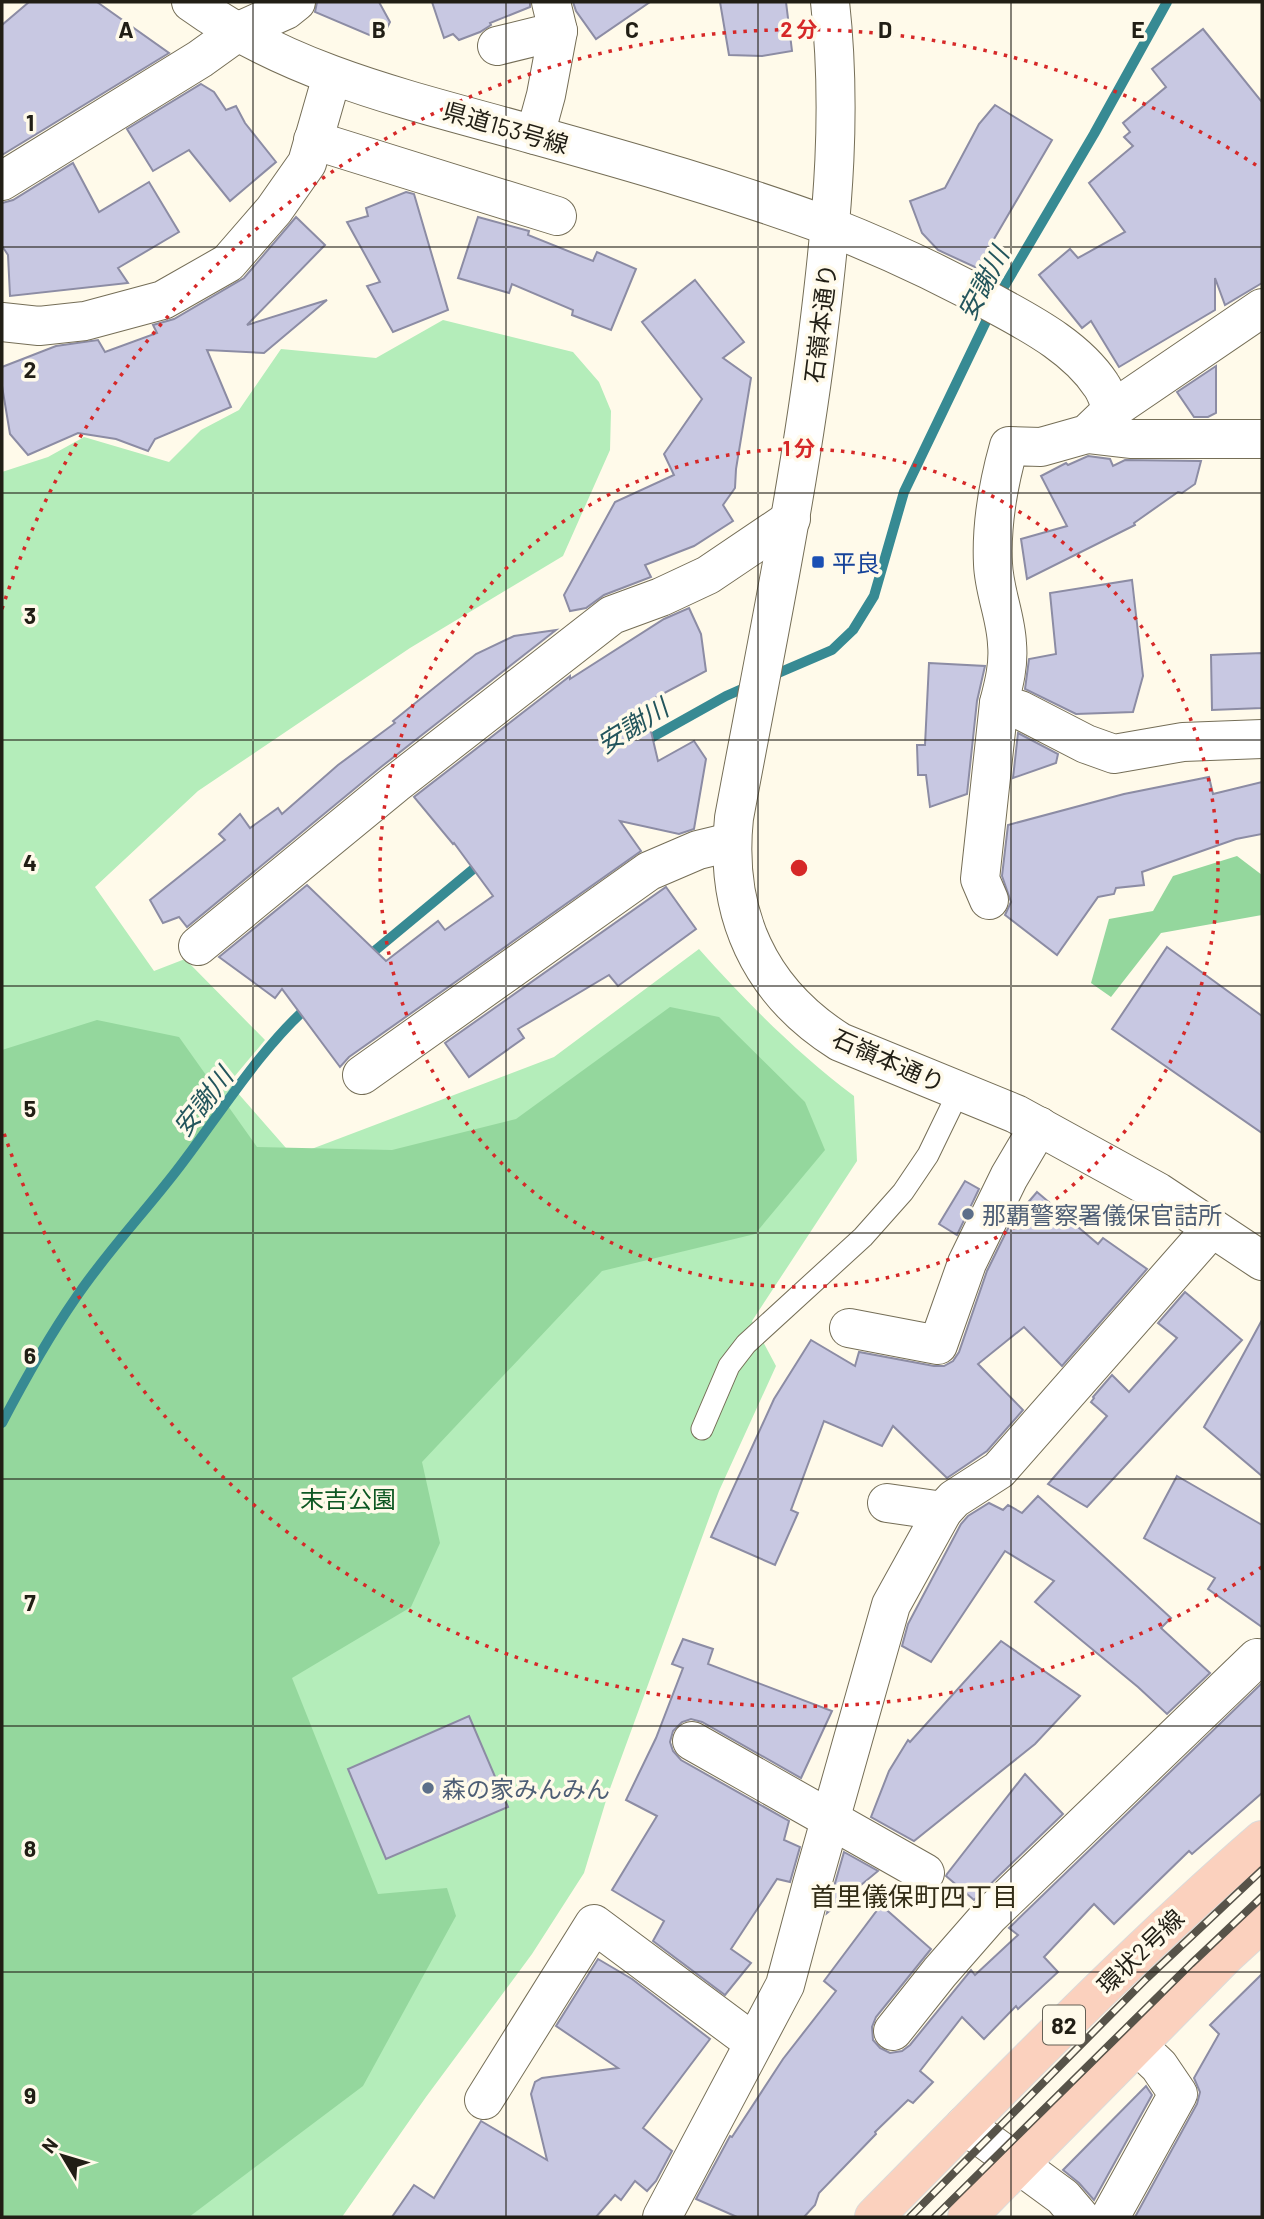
<svg xmlns="http://www.w3.org/2000/svg" width="1264" height="2219" font-family="Barlow,'Noto Sans JP',sans-serif">
<style>
.green{fill:#b4edba}
.forest{fill:#94d79d}
.lines{fill:none;stroke-linecap:round;stroke-linejoin:round}
.stream{stroke:#378a93;stroke-width:10}
.building{fill:#c8c8e2;stroke:#8c8ca4;stroke-width:2}
.lane-casing{stroke:#756e57;stroke-width:23}
.street-casing{stroke:#756e57;stroke-width:40}
.secondary-casing{stroke:#756e57;stroke-width:40}
.primary-casing{stroke:#dbdbda;stroke-width:40}
.lane{stroke:#fff;stroke-width:21}
.street{stroke:#fff;stroke-width:38}
.secondary{stroke:#fff;stroke-width:38}
.primary{stroke:#fbd1be;stroke-width:38}
.rail-casing{stroke:#575349;stroke-width:8}
.rail{stroke:#fffaea;stroke-width:5;stroke-dasharray:16;stroke-linecap:butt}
.grid{fill:none;stroke:#211e15;stroke-width:2;stroke-opacity:0.55}
.ring{fill:none;stroke:#d62828;stroke-width:3.5;stroke-dasharray:3.5 7}
.transit-dot{fill:#1a4fb4;stroke:#fffaea;stroke-width:2.5}
.service-dot{fill:#5c6f8a;stroke:#fffaea;stroke-width:2.5}
.labels{text-anchor:middle;dominant-baseline:central;stroke-width:7;stroke-linejoin:round;paint-order:stroke}
.shield{fill:#fffaea;stroke:#646055;stroke-width:2}
.shield-label{font-size:23px;font-weight:bold;fill:#211e15}
.street-label{font-size:24px;fill:#211e15;stroke:#fffaea}
.transit-label{font-size:24px;fill:#164399;stroke:#fffaea;text-anchor:start}
.service-label{font-size:24px;fill:#4e5e75;stroke:#fffaea;text-anchor:start}
.park-label{font-size:24px;fill:#0d5722;stroke:#fffaea}
.water-label{font-size:26px;font-style:italic;fill:#23555c;stroke:#fffaea}
.neighbourhood-label{font-size:26px;fill:#322c16;stroke:#fffaea}
.grid-label{font-size:23px;text-anchor:middle;font-weight:bold;fill:#211e15;stroke:#fffaea;stroke-width:7;stroke-linejoin:round;paint-order:stroke}
.centre{fill:#d62828;stroke:#fffaea;stroke-width:3.5}
.ring-label{font-size:21px;text-anchor:middle;font-weight:bold;fill:#d62828;stroke:#fffaea;stroke-width:7;stroke-linejoin:round;paint-order:stroke}
</style>
<rect width="100%" height="100%" fill="#fffaea"/>
<!-- green -->
<path class="green" d="M 443,320 L 573,352 L 599,382 L 611,411 L 610,450 L 563,556 L 410,648 L 198,791 L 95,887 L 154,971 L 185,959 L 265,1040 L 229,1083 L 293,1156 L 554,1057 L 699,949 C 747,1003 797,1053 854,1096 L 857,1161 L 752,1321 L 776,1366 L 719,1491 L 608,1794 L 584,1873 L 532,1954 L 426,2097 L 342,2217 L 2,2217 L 2,472 L 48,457 L 84,437 L 169,462 L 201,430 L 239,410 L 281,349 L 376,358 Z"/>
<!-- forest -->
<g class="forest">
<polygon points="1237,856 1262,875 1262,915 1161,933 1111,997 1091,983 1109,919 1153,911 1173,876"/>
<polygon points="670,1007 719,1017 805,1102 825,1150 755,1234 602,1271 422,1462 440,1543 411,1607 292,1678 378,1894 447,1888 456,1916 363,2086 189,2217 2,2217 2,1050 97,1020 179,1037 257,1147 392,1150 516,1119"/>
</g>
<g class="lines">
<!-- stream -->
<g class="stream">
<polyline points="998,297 1094,134 1167,2"/>
<polyline points="769,677 832,650 853,630 874,596 904,492 991,311"/>
<polyline points="642,743 726,696 751,685"/>
<polyline points="366,958 483,861"/>
<path d="M 2,1423 C 24,1381 48,1338 75,1299 C 105,1254 144,1213 177,1170 C 218,1117 261,1047 311,1004"/>
</g>
</g>
<!-- building -->
<g class="building">
<polygon points="29,2 97,2 169,53 2,155 2,25"/>
<polygon points="317,2 379,2 390,22 384,34 374,37 315,12"/>
<polygon points="432,2 530,2 530,7 490,23 491,25 480,32 459,40 453,34 444,38"/>
<polygon points="573,2 650,2 596,39 576,11"/>
<polygon points="720,2 786,2 792,51 762,56 729,55"/>
<polygon points="1203,29 1262,102 1262,283 1225,305 1215,278 1215,310 1119,367 1091,321 1082,328 1039,275 1070,249 1078,258 1125,232 1089,183 1133,146 1124,137 1130,132 1123,123 1166,87 1152,69"/>
<polygon points="201,84 214,92 226,110 236,106 245,123 276,162 230,201 189,150 153,171 127,129"/>
<polygon points="995,105 1052,140 977,268 938,250 922,233 910,201 945,188 979,124"/>
<polygon points="73,163 99,212 149,182 179,232 118,268 128,283 10,296 8,255 2,246 2,203 13,200"/>
<polygon points="406,192 414,194 448,310 393,332 367,286 380,282 347,222 368,216 366,208"/>
<polygon points="296,217 325,245 247,325 327,300 264,353 207,350 231,407 155,439 148,451 116,439 78,433 28,455 10,434 2,386 2,367 56,346 98,340 105,352 157,333 153,325 174,319 244,278"/>
<polygon points="478,217 529,231 528,235 593,261 597,252 636,269 611,330 572,315 573,310 512,284 509,293 458,278"/>
<polygon points="695,280 744,342 723,358 751,378 736,469 735,488 723,505 733,521 694,546 645,565 651,577 604,595 586,608 570,611 564,595 615,502 674,475 664,454 702,399 642,322"/>
<polygon points="1216,366 1216,413 1208,417 1194,417 1177,392"/>
<polygon points="1088,456 1110,459 1113,466 1125,460 1201,461 1195,484 1182,493 1178,492 1134,523 1135,525 1027,579 1021,539 1067,526 1041,476 1066,463 1068,465"/>
<polygon points="1132,580 1143,676 1133,712 1076,714 1025,689 1029,659 1056,654 1050,593"/>
<polygon points="689,608 701,634 706,671 653,699 654,700 645,706 658,761 694,741 706,759 694,829 679,834 620,821 641,851 349,1057 340,1067 282,989 275,998 219,957 307,885 386,961 438,921 445,930 493,896 454,843 453,844 414,797 570,676 570,679 664,619"/>
<polygon points="556,630 381,767 187,927 179,917 163,923 150,900 225,840 219,834 240,814 250,828 278,808 282,814 338,765 395,723 393,721 476,654 514,636"/>
<polygon points="1262,653 1262,708 1212,710 1211,655"/>
<polygon points="929,663 985,666 977,701 967,794 930,807 926,775 918,775 917,745 925,745"/>
<polygon points="1018,733 1058,754 1056,763 1013,778"/>
<polygon points="1209,777 1213,794 1262,782 1262,834 1236,839 1142,872 1144,885 1116,888 1114,894 1098,897 1057,955 1005,915 1011,902 1002,876 1008,825 1124,794"/>
<polygon points="666,887 696,929 618,986 609,975 518,1029 524,1038 469,1077 445,1043"/>
<polygon points="1167,947 1262,1016 1262,1133 1112,1029"/>
<polygon points="965,1181 979,1189 957,1235 939,1224"/>
<polygon points="1037,1192 1098,1244 1103,1238 1147,1269 1062,1366 1024,1327 978,1364 1023,1410 987,1451 947,1478 893,1426 882,1446 824,1421 791,1510 798,1513 775,1565 711,1537 774,1399 811,1340 855,1366 859,1352 934,1366 944,1366 953,1361 959,1352 987,1271 1016,1212 1019,1213"/>
<polygon points="1185,1292 1242,1340 1087,1507 1048,1484 1107,1416 1091,1402 1094,1398 1093,1397 1112,1375 1129,1392 1177,1338 1158,1323"/>
<polygon points="1262,1320 1262,1476 1204,1427"/>
<polygon points="1177,1476 1262,1525 1262,1627 1208,1589 1215,1578 1144,1538"/>
<polygon points="1038,1496 1171,1618 1161,1628 1210,1673 1167,1714 1138,1687 1035,1602 1054,1581 1005,1551 931,1662 902,1646 908,1624 961,1524 968,1516 989,1503 1003,1510 1008,1505 1022,1513"/>
<polygon points="683,1639 713,1649 708,1664 832,1711 801,1778 702,1722 691,1719 682,1722 673,1731 670,1742 673,1751 681,1760 789,1821 784,1840 800,1847 790,1882 777,1879 731,1949 751,1963 725,1995 653,1941 664,1921 612,1890 657,1816 626,1800 656,1738 683,1668 672,1664"/>
<polygon points="1001,1641 1080,1696 1035,1744 914,1841 871,1817 889,1771 908,1740 910,1742"/>
<polygon points="1262,1683 1262,1793 1192,1854 1189,1851 1114,1924 1094,1904 1044,1957 1058,1972 1018,2009 1016,2006 984,2039 962,2017 920,2071 933,2082 913,2103 908,2100 875,2132 876,2134 819,2193 815,2205 804,2217 737,2217 696,2199 730,2136 732,2137 783,2059 836,1991 824,1981 881,1905 931,1949 876,2017 872,2027 873,2040 880,2048 890,2053 902,2051 910,2045 971,1970 975,1975 1018,1935 1009,1928"/>
<polygon points="469,1716 508,1807 386,1859 348,1769"/>
<polygon points="1025,1774 1063,1814 974,1900 946,1876 947,1874"/>
<polygon points="844,1852 878,1871 827,1913 833,1890"/>
<polygon points="598,1959 632,1979 710,2039 643,2128 672,2151 656,2181 647,2191 635,2181 621,2200 615,2195 596,2217 392,2217 414,2185 434,2198 481,2121 547,2160 531,2094 535,2082 542,2078 618,2068 556,2026"/>
<polygon points="1262,1974 1262,2217 1135,2217 1197,2104 1200,2092 1194,2078 1219,2034 1210,2025"/>
<polygon points="1146,2086 1152,2095 1094,2200 1079,2183 1063,2170"/>
</g>
<g class="lines">
<defs>
<polyline id="lane" points="702,1429 729,1366 746,1344 863,1237 903,1192 928,1155 959,1091"/>
<g id="street">
<polyline points="497,46 558,31 551,2"/>
<polyline points="535,135 546,95 558,31"/>
<polyline points="313,140 557,216"/>
<polyline points="2,181 200,59 239,31 286,10 296,2"/>
<path d="M 831,227 C 889,250 945,276 1000,307 C 1037,327 1078,350 1101,385 C 1106,392 1109,402 1112,410"/>
<path d="M 1262,308 L 1112,410 L 1087,434 L 1041,447 L 1009,446 C 998,485 991,523 993,564 C 994,591 1006,617 1007,644 C 1009,664 1004,684 999,703 L 1020,710 L 1086,744 L 1114,754 L 1183,742 L 1262,739"/>
<polyline points="2,322 39,326 85,321 163,300 228,263 274,210 307,163 332,76"/>
<polyline points="1087,434 1130,439 1262,439"/>
<polyline points="989,900 980,879 999,703"/>
<polyline points="198,946 395,784 612,615 661,597 708,575 791,519"/>
<polyline points="362,1075 649,871 698,850 731,842"/>
<polyline points="849,1328 938,1345 967,1263 1009,1177 1039,1126"/>
<polyline points="887,1503 943,1511"/>
<polyline points="692,1741 925,1873"/>
<polyline points="893,2031 940,1972 989,1916 1257,1658 1262,1661"/>
<polyline points="484,2100 594,1924 754,2043"/>
<polyline points="965,2125 1063,2197 1080,2217"/>
<polyline points="662,2217 785,1985 812,1884 891,1605 943,1511 954,1499 999,1470 1212,1228"/>
<polyline points="1110,2217 1178,2094 1159,2066 1138,2046"/>
</g>
<g id="secondary">
<path d="M 191,2 C 292,75 414,101 531,134 C 632,162 733,191 831,227"/>
<path d="M 830,2 C 842,109 833,211 820,318 C 800,486 765,651 734,818 C 724,913 759,991 840,1042 L 1016,1114 L 1158,1192 L 1262,1261"/>
</g>
<g id="primary">
<path d="M 874,2217 C 1001,2089 1126,1958 1262,1840"/>
<polyline points="967,2217 1227,1954 1262,1922"/>
</g>
</defs>
<!-- lane casing -->
<use href="#lane" class="lane-casing"/>
<!-- street casing -->
<use href="#street" class="street-casing"/>
<!-- secondary casing -->
<use href="#secondary" class="secondary-casing"/>
<!-- primary casing -->
<use href="#primary" class="primary-casing"/>
<!-- lane -->
<use href="#lane" class="lane"/>
<!-- street -->
<use href="#street" class="street"/>
<!-- secondary -->
<use href="#secondary" class="secondary"/>
<!-- primary -->
<use href="#primary" class="primary"/>
<defs>
<g id="rail">
<polyline points="910,2217 1147,1978 1262,1870"/>
<polyline points="935,2217 1191,1964 1262,1897"/>
</g>
</defs>
<!-- rail casing -->
<use href="#rail" class="rail-casing"/>
<!-- rail -->
<use href="#rail" class="rail"/>
</g>
<!-- grid -->
<path class="grid" d="M 253,2 L 253,2217M 506,2 L 506,2217M 758,2 L 758,2217M 1011,2 L 1011,2217M 2,247 L 1262,247M 2,493 L 1262,493M 2,740 L 1262,740M 2,986 L 1262,986M 2,1233 L 1262,1233M 2,1479 L 1262,1479M 2,1726 L 1262,1726M 2,1972 L 1262,1972"/>
<!-- distance rings -->
<g class="ring">
<circle cx="799" cy="868" r="419"/>
<path d="M1262 1567A838 838 0 0 1 2 1127M2 609A838 838 0 0 1 1262 169"/>
</g>
<!-- markers -->
<rect class="transit-dot" x="811" y="555" width="14" height="14" rx="3.5"/>
<g class="service-dot">
<circle cx="968" cy="1214" r="7"/>
<circle cx="428" cy="1788" r="7"/>
</g>
<g class="labels">
<!-- shield labels -->
<rect class="shield" x="1043" y="2005.5" width="42" height="39" rx="5"/>
<g class="shield-label">
<text x="1064" y="2025">82</text>
</g>
<!-- street labels -->
<g class="street-label">
<text transform="translate(506 127) rotate(16)">県道153号線</text>
<text transform="translate(820 323) rotate(-83)">石嶺本通り</text>
<text transform="translate(889 1060) rotate(24)">石嶺本通り</text>
<text transform="translate(1140 1951) rotate(-44)">環状2号線</text>
</g>
<!-- transit labels -->
<g class="transit-label">
<text x="832" y="562">平良</text>
</g>
<!-- service labels -->
<g class="service-label">
<text x="982" y="1214">那覇警察署儀保官詰所</text>
<text x="442" y="1788">森の家みんみん</text>
</g>
<!-- park labels -->
<g class="park-label">
<text x="348" y="1498">末吉公園</text>
</g>
<!-- water labels -->
<g class="water-label">
<text transform="translate(982 283) rotate(-62)">安謝川</text>
<text transform="translate(632 725) rotate(-32)">安謝川</text>
<text transform="translate(202 1101) rotate(-52)">安謝川</text>
</g>
<!-- neighbourhood labels -->
<g class="neighbourhood-label">
<text x="914" y="1895">首里儀保町四丁目</text>
</g>
</g>
<g class="grid-label">
<text x="126" y="38">A</text>
<text x="379" y="38">B</text>
<text x="632" y="38">C</text>
<text x="885" y="38">D</text>
<text x="1138" y="38">E</text>
<text x="30" y="131">1</text>
<text x="30" y="378">2</text>
<text x="30" y="624">3</text>
<text x="30" y="871">4</text>
<text x="30" y="1117">5</text>
<text x="30" y="1364">6</text>
<text x="30" y="1611">7</text>
<text x="30" y="1857">8</text>
<text x="30" y="2104">9</text>
</g>
<circle cx="799" cy="868" r="10" class="centre"/>
<g class="ring-label">
<text x="799" y="37">2 分</text>
<text x="799" y="456">1 分</text>
</g>
<!-- border -->
<rect width="1264" height="2219" fill="none" stroke="#211e15" stroke-width="7"/>
<!-- north arrow -->
<g transform="translate(63 2156) rotate(308)" stroke="#fffaea" stroke-width="5" paint-order="stroke">
<path d="M0-5L12 26L0 18L-12 26Z" fill="#211e15"/>
<text y="-10" font-size="19" font-weight="bold" text-anchor="middle" fill="#211e15">N</text>
</g>
</svg>
